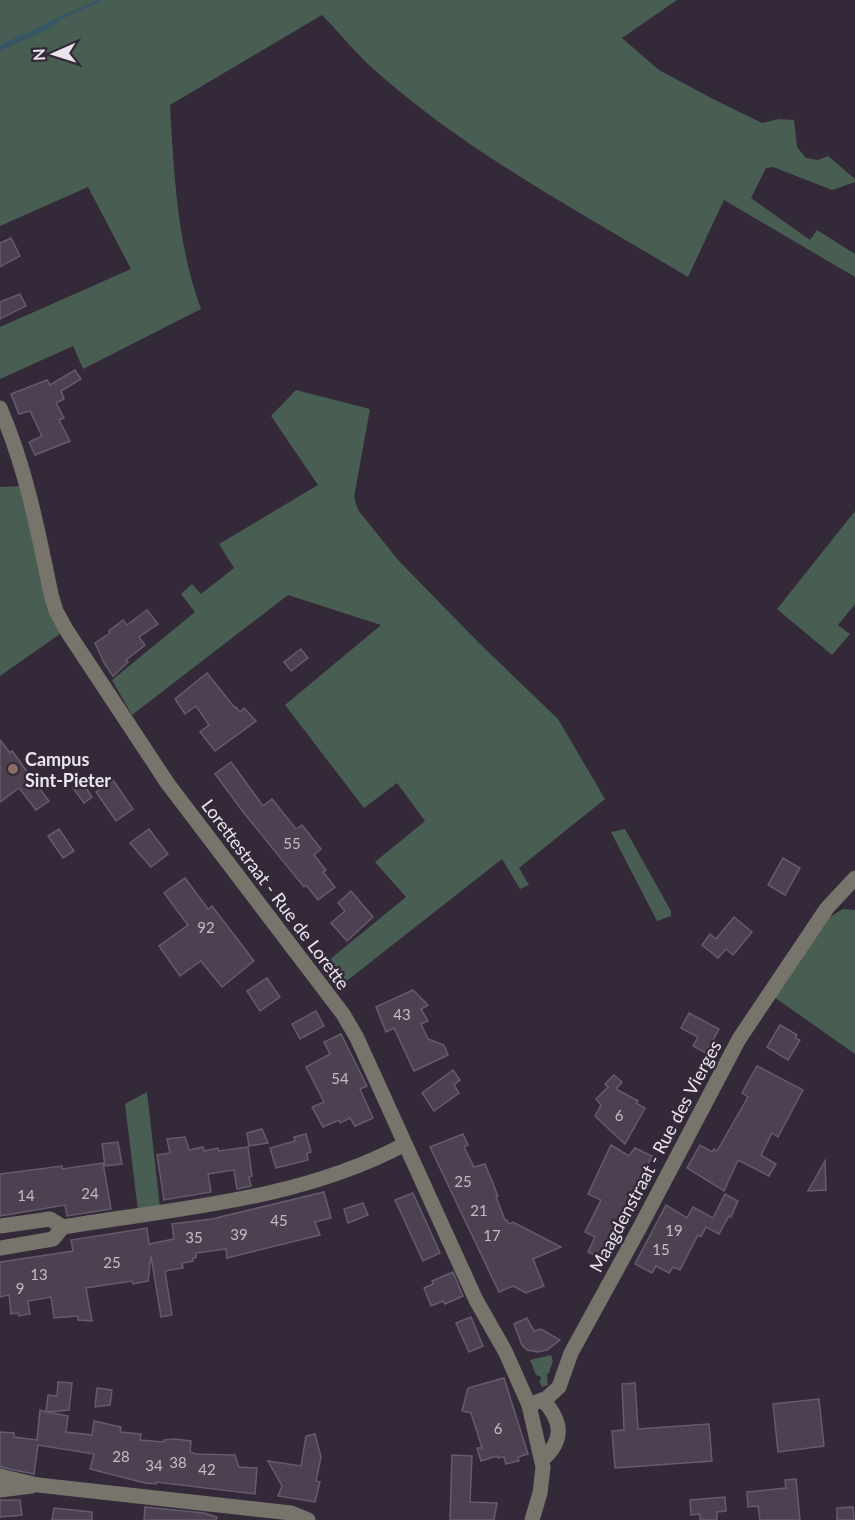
<svg xmlns="http://www.w3.org/2000/svg" width="855" height="1520" font-family="Lato,sans-serif">
<style>
.green{fill:#485e52}
.water{fill:#385764}
.lines{fill:none;stroke-linecap:round;stroke-linejoin:round}
.stream{stroke:#385764;stroke-width:4.5}
.building{fill:#4c4151;stroke:#665b6d;stroke-width:1.5}
.minor{stroke:#77746b;stroke-width:15}
.education-dot{fill:#8d6e63;stroke:#332939;stroke-width:2}
.labels{text-anchor:middle;dominant-baseline:central;stroke-width:5;stroke-linejoin:round;paint-order:stroke}
.number-label{font-size:15px;fill:#c3bbc8}
.poi-label{font-size:18px;font-weight:bold;fill:#ebe4ef;stroke:#332939;text-anchor:start}
.street-label{font-size:18px;fill:#ebe4ef;stroke:#332939}
</style>
<rect width="100%" height="100%" fill="#332939"/>
<!-- green -->
<g class="green">
<path d="M 0,0 L 677,0 L 622,38 L 659,70 L 713,99 L 762,123 L 779,119 L 794,120 L 797,147 L 806,158 L 818,160 L 828,156 L 855,179 L 855,182 L 832,190 L 773,167 L 766,168 L 751,198 L 810,240 L 817,230 L 855,254 L 855,277 L 724,200 L 688,277 C 580,212 462,150 369,65 C 353,50 338,31 322,15 L 170,105 C 174,174 177,244 201,309 L 83,369 L 73,346 L 0,379 L 0,327 L 131,269 L 88,187 L 0,226 Z"/>
<polygon points="296,390 370,409 354,497 358,510 399,561 479,643 558,719 605,799 519,868 529,885 520,889 502,859 344,983 329,960 406,897 375,862 425,821 397,783 364,808 285,705 381,625 288,595 132,715 112,680 195,612 181,594 192,584 201,594 234,568 219,544 318,485 271,416"/>
<polygon points="21,486 46,595 60,634 0,676 0,487"/>
<polygon points="855,511 855,604 838,625 850,634 832,655 777,609"/>
<polygon points="625,829 671,911 671,916 657,921 611,832"/>
<polygon points="843,909 855,910 855,1054 774,997 828,918"/>
<polygon points="147,1092 160,1207 138,1211 125,1104"/>
<polygon points="551,1355 553,1361 549,1373 547,1374 548,1385 542,1387 539,1381 541,1379 541,1377 536,1375 530,1360"/>
</g>
<!-- water -->
<polygon class="water" points="97,0 103,0 61,20 51,28 0,51 0,47 50,21"/>
<g class="lines">
<!-- stream -->
<polyline class="stream" points="0,48 22,36"/>
</g>
<!-- building -->
<g class="building">
<polygon points="11,238 20,256 0,267 0,243"/>
<polygon points="20,294 26,306 0,319 0,302"/>
<polygon points="75,370 81,379 61,391 64,399 56,403 64,418 59,420 70,441 35,455 29,442 42,436 30,411 19,414 11,394 47,380 50,385"/>
<polygon points="147,610 158,624 139,637 145,645 126,660 128,662 113,676 104,663 95,643 110,633 109,631 123,620 127,625"/>
<polygon points="301,649 308,658 291,671 284,662"/>
<polygon points="207,673 235,708 236,707 240,712 244,708 256,721 215,751 200,732 209,725 196,706 185,714 175,699"/>
<polygon points="0,740 10,753 12,751 49,801 36,810 19,788 0,802"/>
<polygon points="231,762 263,806 272,799 296,829 302,825 321,849 314,855 326,870 323,872 335,887 318,900 306,885 304,887 244,813 215,774"/>
<polygon points="113,780 133,809 116,821 96,792"/>
<polygon points="82,782 92,797 84,803 73,788"/>
<polygon points="59,829 74,851 63,858 48,836"/>
<polygon points="149,829 168,854 151,867 130,843"/>
<polygon points="783,858 800,868 785,895 768,885"/>
<polygon points="185,878 208,909 212,906 254,961 222,987 201,961 180,976 159,946 188,925 164,893"/>
<polygon points="351,891 373,917 347,941 331,923 345,911 338,903"/>
<polygon points="734,917 752,932 733,955 726,949 718,958 702,945 710,934 716,939"/>
<polygon points="267,978 280,997 260,1011 247,991"/>
<polygon points="413,990 428,1005 421,1009 428,1021 421,1024 428,1039 444,1045 448,1055 414,1071 394,1028 386,1032 376,1007"/>
<polygon points="316,1011 324,1026 300,1039 292,1024"/>
<polygon points="689,1013 719,1029 706,1053 693,1046 698,1037 681,1028"/>
<polygon points="780,1025 797,1035 795,1038 800,1040 788,1060 767,1047"/>
<polygon points="341,1034 367,1086 360,1089 373,1118 355,1126 350,1118 340,1123 339,1120 323,1127 312,1107 324,1102 306,1067 330,1054 324,1042"/>
<polygon points="757,1066 803,1090 778,1137 772,1133 761,1155 776,1164 769,1176 738,1160 724,1191 687,1168 700,1145 712,1152 714,1149 717,1151 748,1097 742,1093"/>
<polygon points="453,1070 460,1080 454,1085 459,1093 434,1111 422,1093"/>
<polygon points="614,1075 622,1082 616,1089 638,1101 636,1103 645,1108 625,1144 595,1116 601,1105 596,1099 608,1087 605,1084"/>
<polygon points="262,1129 268,1143 249,1146 247,1133"/>
<polygon points="306,1134 311,1152 307,1153 308,1160 276,1168 270,1148 295,1141 294,1137"/>
<polygon points="463,1134 468,1145 464,1147 474,1167 485,1164 498,1196 496,1197 505,1220 507,1220 509,1224 513,1222 561,1247 533,1259 544,1286 526,1293 513,1286 499,1292 430,1147"/>
<polygon points="185,1137 189,1150 203,1147 204,1151 218,1148 219,1151 248,1147 252,1176 249,1177 251,1186 237,1189 234,1170 208,1174 211,1192 164,1200 157,1155 170,1153 167,1139"/>
<polygon points="118,1142 122,1164 105,1166 102,1144"/>
<polygon points="611,1145 629,1156 635,1148 652,1156 600,1258 588,1252 595,1237 585,1232 601,1200 588,1194"/>
<polygon points="825,1161 826,1190 808,1191"/>
<polygon points="103,1163 111,1209 67,1216 65,1205 0,1216 0,1174 62,1166 62,1169"/>
<polygon points="324,1192 331,1218 315,1222 320,1235 227,1258 226,1249 196,1253 196,1258 193,1258 193,1261 182,1263 183,1268 165,1271 172,1315 161,1317 151,1256 148,1281 133,1284 132,1281 86,1288 92,1321 78,1320 78,1316 54,1318 51,1297 28,1301 30,1314 19,1316 18,1313 11,1314 9,1295 0,1297 0,1262 73,1251 71,1240 147,1228 149,1244 174,1239 172,1224 212,1219"/>
<polygon points="413,1193 440,1253 423,1261 395,1200"/>
<polygon points="725,1194 738,1201 731,1217 729,1216 719,1234 706,1227 701,1237 698,1235 680,1270 673,1267 669,1273 656,1266 652,1273 635,1264 666,1205 687,1218 693,1207 713,1218"/>
<polygon points="363,1203 368,1215 348,1223 344,1209"/>
<polygon points="453,1272 463,1296 445,1304 443,1301 431,1306 424,1288 433,1284 432,1281"/>
<polygon points="471,1317 483,1346 469,1352 456,1323"/>
<polygon points="527,1318 534,1331 541,1329 560,1340 547,1350 538,1352 527,1350 522,1345 514,1324"/>
<polygon points="504,1378 528,1454 518,1457 519,1461 506,1464 504,1457 498,1458 497,1456 481,1461 477,1448 482,1448 471,1413 462,1411 468,1388"/>
<polygon points="58,1382 72,1383 69,1410 47,1412 68,1416 66,1432 92,1435 94,1421 121,1427 120,1432 141,1434 140,1440 164,1442 164,1440 176,1439 191,1441 190,1452 196,1454 235,1455 239,1467 257,1468 255,1494 156,1482 156,1484 145,1483 90,1469 94,1454 38,1445 34,1474 0,1467 0,1432 14,1433 14,1437 37,1440 40,1410 46,1412 48,1395 57,1396"/>
<polygon points="635,1383 638,1429 709,1424 712,1461 615,1468 612,1431 624,1430 622,1384"/>
<polygon points="97,1388 112,1390 110,1405 95,1407"/>
<polygon points="819,1399 824,1446 778,1452 773,1404"/>
<polygon points="315,1434 321,1457 316,1481 320,1482 315,1502 278,1496 282,1486 268,1461 301,1466 306,1436"/>
<polygon points="452,1455 472,1456 470,1502 497,1503 494,1520 450,1520"/>
<polygon points="796,1479 800,1520 760,1520 758,1506 748,1507 747,1492 786,1488 785,1480"/>
<polygon points="725,1497 726,1511 717,1512 717,1520 700,1520 700,1514 691,1515 690,1500"/>
<polygon points="0,1500 20,1500 22,1515 0,1517"/>
<polygon points="145,1507 204,1513 217,1517 216,1520 144,1520"/>
<polygon points="853,1507 854,1520 837,1520 837,1508"/>
<polygon points="54,1508 92,1512 92,1520 52,1520"/>
</g>
<g class="lines">
<!-- minor -->
<g class="minor">
<path d="M 0,408 C 26,468 38,531 51,594 L 56,611 L 67,631 L 168,784 L 343,1014 L 357,1038 L 476,1300 L 505,1351 L 529,1405 L 543,1467 L 540,1493 L 532,1520"/>
<path d="M 0,1226 L 50,1219 L 63,1227 C 178,1208 301,1200 405,1144"/>
<polyline points="0,1248 53,1239 63,1227"/>
<polyline points="529,1405 547,1398 559,1387 571,1353 639,1229 739,1039 827,908 855,878"/>
<path d="M 542,1460 C 565,1440 562,1421 543,1400"/>
<polyline points="0,1476 38,1485 291,1513 308,1520"/>
<polyline points="0,1490 32,1486"/>
</g>
</g>
<!-- markers -->
<circle class="education-dot" cx="13" cy="769" r="6"/>
<g class="labels">
<!-- number labels -->
<g class="number-label">
<text x="292" y="843">55</text>
<text x="206" y="927">92</text>
<text x="402" y="1014">43</text>
<text x="340" y="1078">54</text>
<text x="619" y="1115">6</text>
<text x="463" y="1181">25</text>
<text x="90" y="1193">24</text>
<text x="26" y="1195">14</text>
<text x="479" y="1210">21</text>
<text x="279" y="1220">45</text>
<text x="674" y="1230">19</text>
<text x="239" y="1234">39</text>
<text x="492" y="1235">17</text>
<text x="194" y="1237">35</text>
<text x="661" y="1249">15</text>
<text x="112" y="1262">25</text>
<text x="39" y="1274">13</text>
<text x="20" y="1288">9</text>
<text x="498" y="1428">6</text>
<text x="121" y="1456">28</text>
<text x="178" y="1462">38</text>
<text x="154" y="1465">34</text>
<text x="207" y="1469">42</text>
</g>
<!-- poi labels -->
<g class="poi-label">
<text x="25" y="759">Campus<tspan x="25" dy="21">Sint-Pieter</tspan></text>
</g>
<!-- street labels -->
<g class="street-label">
<text transform="translate(276 894) rotate(53)">Lorettestraat - Rue de Lorette</text>
<text transform="translate(655 1156) rotate(-62)">Maagdenstraat - Rue des Vierges</text>
</g>
</g>
<!-- north arrow -->
<g transform="translate(54 54) rotate(267)" stroke="#332939" stroke-width="4.5" paint-order="stroke">
<path d="M0-4.5L10 22L0 15L-10 22Z" fill="#ebe4ef"/>
<text y="-9" font-size="16" font-weight="bold" text-anchor="middle" fill="#ebe4ef">N</text>
</g>
</svg>
